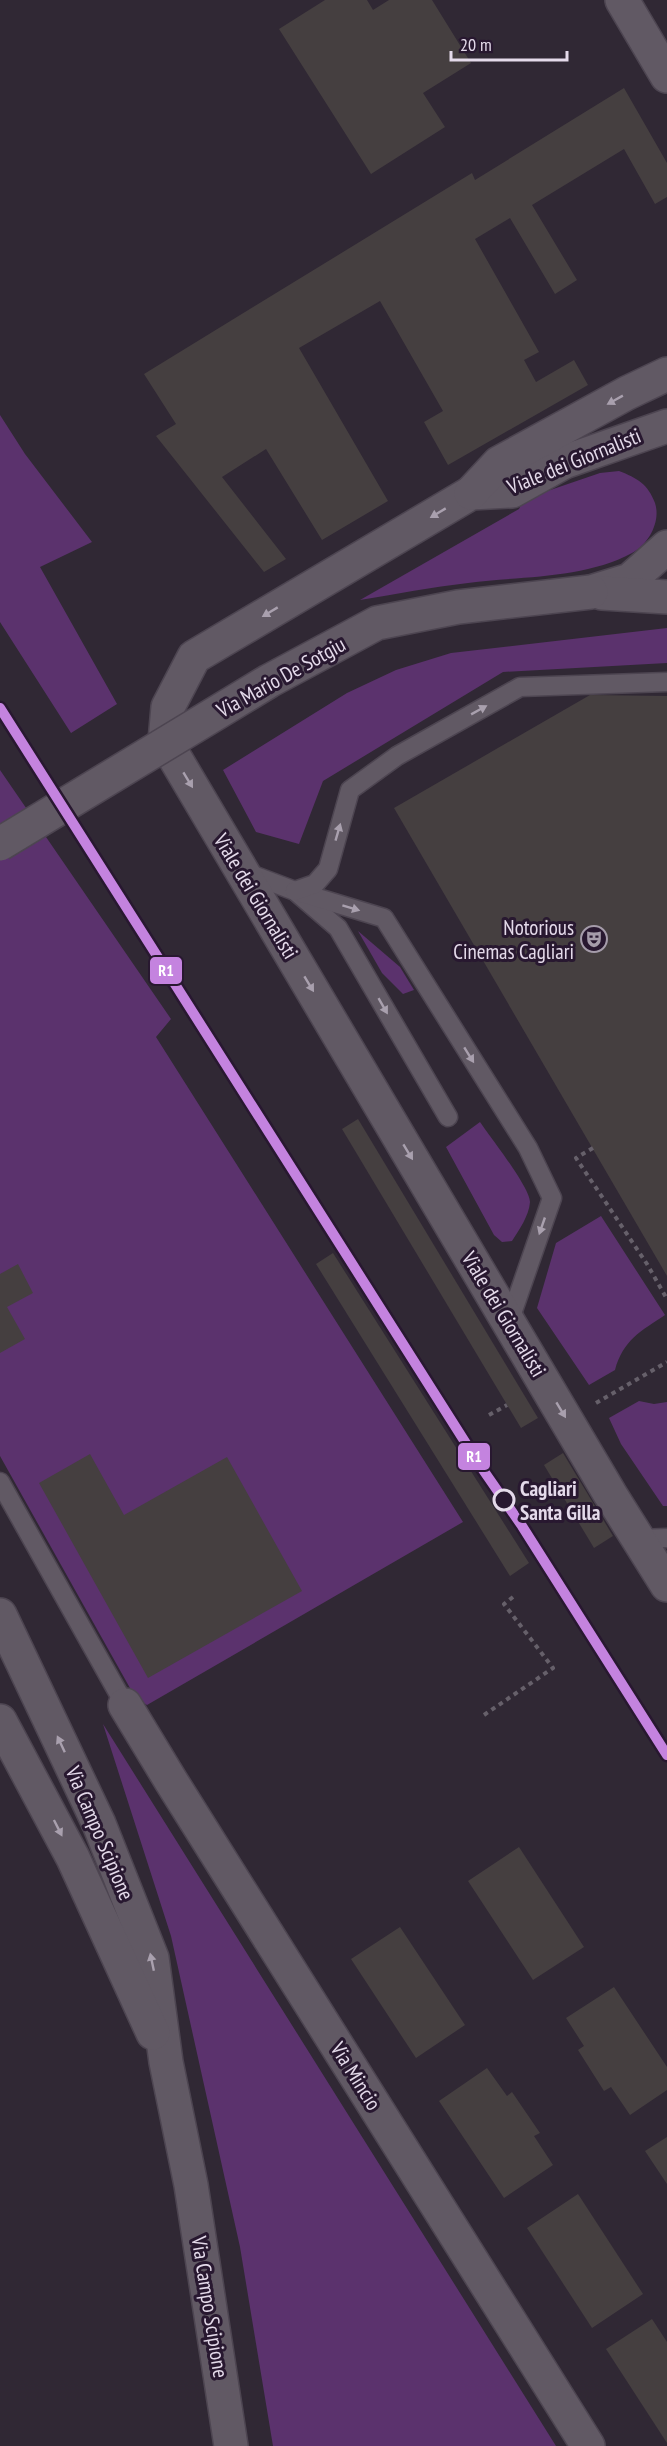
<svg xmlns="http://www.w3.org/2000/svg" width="667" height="2446" font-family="'PT Sans Narrow',sans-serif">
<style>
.green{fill:#5b326d}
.building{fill:#453f40}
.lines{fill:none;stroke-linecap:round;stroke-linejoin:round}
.service-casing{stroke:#4d4551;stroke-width:21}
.minor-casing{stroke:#4d4551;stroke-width:36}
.tertiary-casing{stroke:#4d4551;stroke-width:36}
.path{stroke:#66606a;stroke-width:4;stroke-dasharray:4.5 4.5;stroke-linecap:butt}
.service{stroke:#615964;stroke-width:18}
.minor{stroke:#615964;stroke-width:33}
.tertiary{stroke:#615964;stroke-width:33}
.minor-bridge-casing{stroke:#4d4551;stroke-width:36;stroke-linecap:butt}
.minor-bridge{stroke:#615964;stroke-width:33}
.rail-1-casing{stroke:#281830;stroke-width:15}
.rail-1{stroke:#c483df;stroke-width:10}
.oneway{fill:#a9a0ae}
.stop-dot{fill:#281830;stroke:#e4daea;stroke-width:3}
.labels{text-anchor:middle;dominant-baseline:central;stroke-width:6;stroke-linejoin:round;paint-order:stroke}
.street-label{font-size:21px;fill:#e4daea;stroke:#281830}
.poi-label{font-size:21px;fill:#e4daea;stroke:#281830;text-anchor:end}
.stop-label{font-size:21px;font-weight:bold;fill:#e4daea;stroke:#281830;text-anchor:start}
.line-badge{stroke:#281830;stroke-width:2}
.badge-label{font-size:16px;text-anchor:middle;font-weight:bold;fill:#fff}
</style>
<rect width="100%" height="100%" fill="#302834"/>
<!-- green -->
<g class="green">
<polygon points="0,415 25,454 92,542 40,567 117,704 71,733 0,622"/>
<path d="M 619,471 C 637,478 648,484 655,503 C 661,521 649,544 632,553 C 584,579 521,576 468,583 C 432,587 396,594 360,600 L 519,509 L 524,499 L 600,473 Z"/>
<polygon points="667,628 667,663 503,672 323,781 299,844 256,832 223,770 347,693 396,670 451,653"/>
<polygon points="0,770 171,1019 156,1037 463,1522 147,1705 135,1697 0,1456"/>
<polygon points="358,931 400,967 414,990 403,994 382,973"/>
<path d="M 480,1122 C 490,1137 530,1187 530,1202 C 529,1216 519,1230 512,1241 L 502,1242 L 494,1235 L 446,1147 Z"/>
<path d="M 601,1216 L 665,1315 C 641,1331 623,1340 615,1370 L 589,1385 L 537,1308 L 556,1243 Z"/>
<polygon points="639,1401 654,1404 667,1402 667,1506 663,1506 621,1444 609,1418"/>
<polygon points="103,1724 556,2446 273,2446 240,2247 171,1936"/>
</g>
<!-- building -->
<g class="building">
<polygon points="325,0 367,0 373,10 389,0 432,0 471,63 423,93 445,127 371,174 279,29"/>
<polygon points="624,88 667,163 667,197 655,204 624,149 532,205 577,280 555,294 510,218 475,239 539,352 524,360 536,382 574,360 588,385 448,465 424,422 443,411 380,301 299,348 388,501 322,540 266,449 222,477 286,559 264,572 156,436 176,424 144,374 472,173 475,180"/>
<polygon points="590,695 667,696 667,1276 394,808"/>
<polygon points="358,1119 538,1418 521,1428 342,1129"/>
<polygon points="333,1253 529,1563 510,1576 316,1264"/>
<polygon points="18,1264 33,1293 7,1307 25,1339 0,1353 0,1274"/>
<polygon points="563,1453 613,1536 594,1548 544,1465"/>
<polygon points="90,1454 124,1515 227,1457 302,1591 148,1678 39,1483"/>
<polygon points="519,1847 584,1947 533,1980 468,1881"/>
<polygon points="400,1927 465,2025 416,2058 351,1959"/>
<polygon points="614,1987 667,2067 667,2090 630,2115 611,2087 604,2091 578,2050 584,2046 566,2018"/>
<polygon points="487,2068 507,2096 512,2092 540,2133 534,2136 553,2165 504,2198 439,2101"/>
<polygon points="667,2137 667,2184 645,2151"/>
<polygon points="578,2194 643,2294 592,2328 527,2228"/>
<polygon points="652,2319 667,2342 667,2443 606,2349"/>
</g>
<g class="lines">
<defs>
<g id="service">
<polyline points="245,872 295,891 338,928 448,1117"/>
<polyline points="295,891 384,918 528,1148 552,1198 509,1322"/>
<polyline points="295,891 315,884 328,869 350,790 397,756 520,687 667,682"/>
<polyline points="0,1482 125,1705"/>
<polyline points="638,1539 667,1538"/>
</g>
<g id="minor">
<polyline points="667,426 564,462 512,491 471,493 194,657 168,707 165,741 610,1494 667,1585"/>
<polyline points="591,592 630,580 667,547"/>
<polyline points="602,593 667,597"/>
<polyline points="0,1615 99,1824 152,1958 166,2062 191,2185 231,2446"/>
<polyline points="125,1705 171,1781 588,2446"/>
<polyline points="0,1721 73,1858 153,2033"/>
</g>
<g id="tertiary">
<polyline points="622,0 667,76"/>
<polyline points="471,493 499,463 627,393 667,374"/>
</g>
</defs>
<!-- service casing -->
<use href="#service" class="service-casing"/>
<!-- minor casing -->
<use href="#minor" class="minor-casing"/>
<!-- tertiary casing -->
<use href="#tertiary" class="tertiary-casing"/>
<!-- path -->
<g class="path">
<polyline points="593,1148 576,1158 647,1264 667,1299"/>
<polyline points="596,1403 667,1362"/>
<polyline points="489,1415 507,1405"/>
<polyline points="484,1715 553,1668 504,1604 513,1597"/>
</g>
<!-- service -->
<use href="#service" class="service"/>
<!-- minor -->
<use href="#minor" class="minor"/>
<!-- tertiary -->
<use href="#tertiary" class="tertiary"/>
<defs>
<polyline id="minor-bridge" points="0,844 269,681 377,623 458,607 591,592"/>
</defs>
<!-- minor-bridge casing -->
<use href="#minor-bridge" class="minor-bridge-casing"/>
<!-- minor-bridge -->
<use href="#minor-bridge" class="minor-bridge"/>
<defs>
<polyline id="rail-1" points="0,708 479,1464 522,1526 667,1755"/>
</defs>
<!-- rail-1 casing -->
<use href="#rail-1" class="rail-1-casing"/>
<!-- rail-1 -->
<use href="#rail-1" class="rail-1"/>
</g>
<!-- one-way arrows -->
<defs><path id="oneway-solid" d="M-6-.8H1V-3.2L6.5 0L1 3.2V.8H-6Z" transform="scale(1.5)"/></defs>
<g class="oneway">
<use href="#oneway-solid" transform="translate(615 400) rotate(151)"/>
<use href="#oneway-solid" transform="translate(438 513) rotate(149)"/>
<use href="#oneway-solid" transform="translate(270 612) rotate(149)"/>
<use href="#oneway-solid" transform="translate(479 710) rotate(-29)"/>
<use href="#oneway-solid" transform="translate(188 780) rotate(59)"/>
<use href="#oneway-solid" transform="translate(338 832) rotate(-74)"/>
<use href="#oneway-solid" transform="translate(351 908) rotate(17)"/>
<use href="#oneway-solid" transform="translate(309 984) rotate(59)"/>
<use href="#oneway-solid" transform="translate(383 1006) rotate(60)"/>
<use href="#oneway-solid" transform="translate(469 1055) rotate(58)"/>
<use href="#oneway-solid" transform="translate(408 1152) rotate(59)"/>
<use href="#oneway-solid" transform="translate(542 1226) rotate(109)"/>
<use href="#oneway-solid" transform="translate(561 1410) rotate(59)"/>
<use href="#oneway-solid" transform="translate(61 1744) rotate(-115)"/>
<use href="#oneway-solid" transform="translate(58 1828) rotate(63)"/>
<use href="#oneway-solid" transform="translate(152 1962) rotate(-102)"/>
</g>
<!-- icons -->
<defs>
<symbol id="theatre-ring" viewBox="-11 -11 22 22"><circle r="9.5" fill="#281830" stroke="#a59caa" stroke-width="1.5"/><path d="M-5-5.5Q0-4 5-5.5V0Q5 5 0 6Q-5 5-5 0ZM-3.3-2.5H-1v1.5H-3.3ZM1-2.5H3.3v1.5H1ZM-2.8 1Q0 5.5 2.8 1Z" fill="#a59caa"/></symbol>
</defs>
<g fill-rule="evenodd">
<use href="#theatre-ring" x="579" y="924" width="30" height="30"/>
</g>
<!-- markers -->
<circle class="stop-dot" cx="504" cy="1500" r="10"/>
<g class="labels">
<!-- street labels -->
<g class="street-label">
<text transform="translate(574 461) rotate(-22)">Viale dei Giornalisti</text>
<text transform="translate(281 677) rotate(-29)">Via Mario De Sotgiu</text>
<text transform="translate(256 896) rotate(59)">Viale dei Giornalisti</text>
<text transform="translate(504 1314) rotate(59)">Viale dei Giornalisti</text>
<text transform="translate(100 1833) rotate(67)">Via Campo Scipione</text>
<text transform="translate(356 2076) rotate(58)">Via Mincio</text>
<text transform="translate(210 2307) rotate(81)">Via Campo Scipione</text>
</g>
<!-- poi labels -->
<g class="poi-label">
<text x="574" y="927">Notorious<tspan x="574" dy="24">Cinemas Cagliari</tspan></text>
</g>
<!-- stop labels -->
<g class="stop-label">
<text x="520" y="1488">Cagliari<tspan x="520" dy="24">Santa Gilla</tspan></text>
</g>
</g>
<g class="line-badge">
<rect x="149" y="956" width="34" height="29" rx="6" fill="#c483df"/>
<rect x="457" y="1442" width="34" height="29" rx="6" fill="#c483df"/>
</g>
<g class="badge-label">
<text x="166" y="976">R1</text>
<text x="474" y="1462">R1</text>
</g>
<!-- scale -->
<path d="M451 51v9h116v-9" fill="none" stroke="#e4daea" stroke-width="3"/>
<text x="460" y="51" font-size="18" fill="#e4daea" stroke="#281830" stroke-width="4.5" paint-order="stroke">20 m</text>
</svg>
